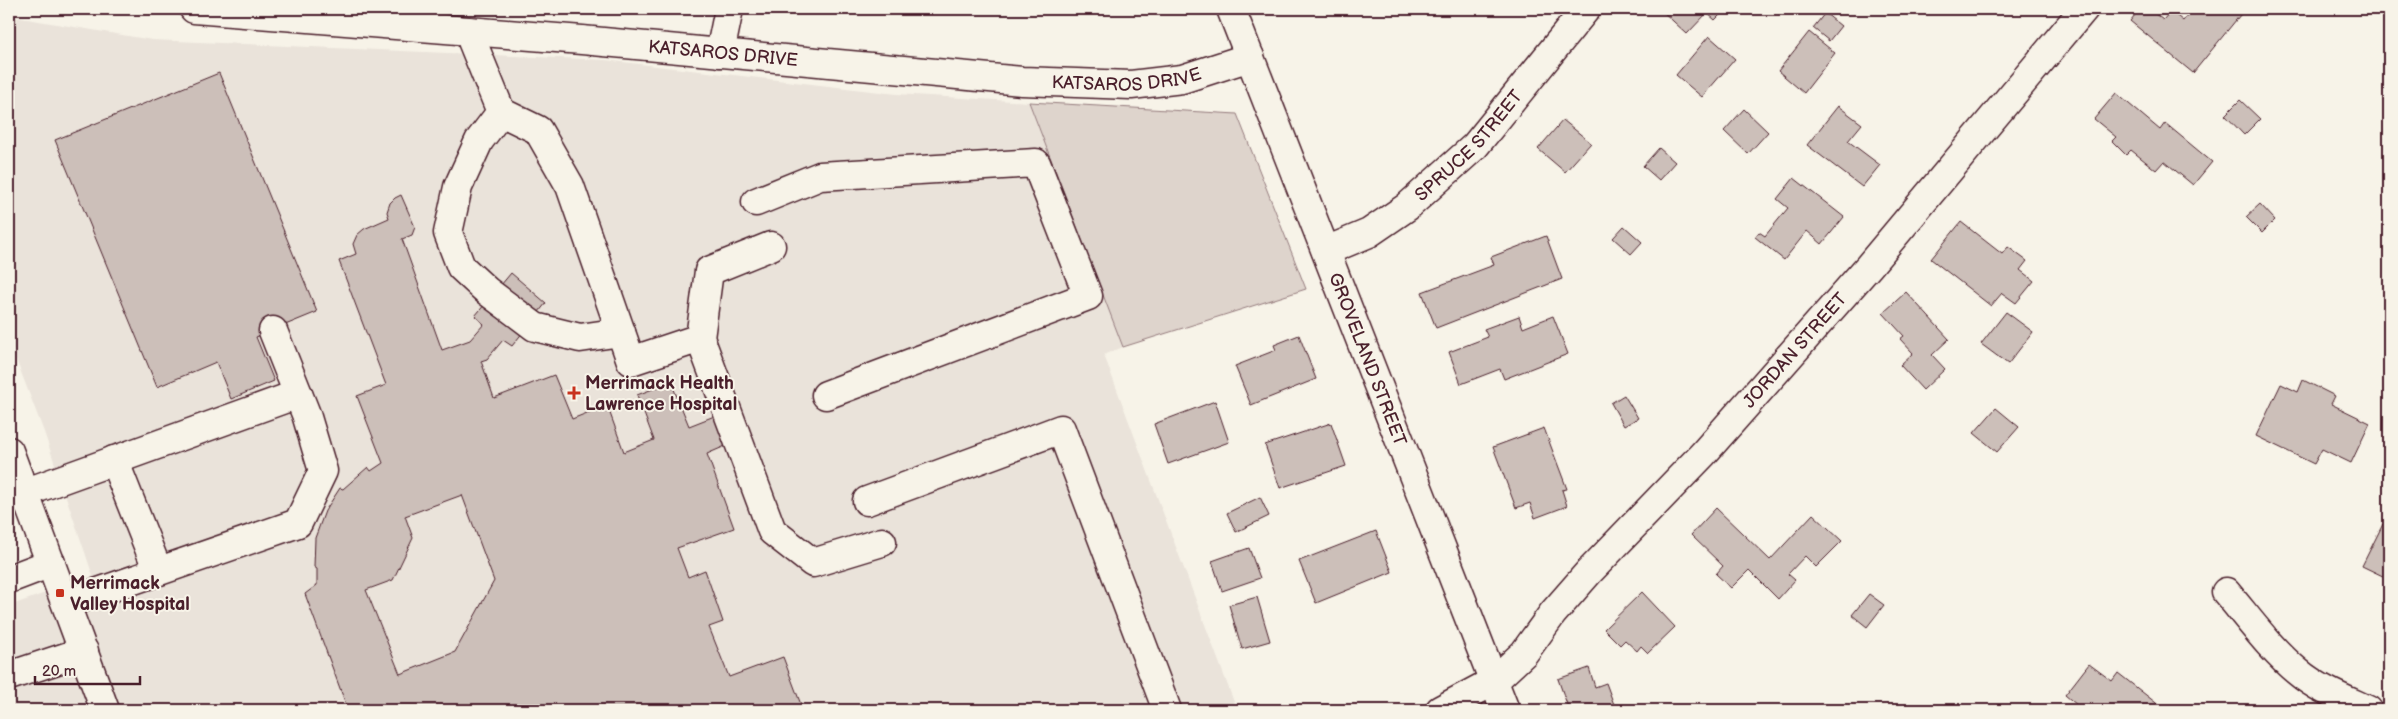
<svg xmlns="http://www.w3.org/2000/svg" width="2398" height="719" font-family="'Balsamiq Sans',sans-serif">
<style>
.built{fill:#eae3da}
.green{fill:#ded4cc;stroke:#947a7c}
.building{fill:#ccbfb9;stroke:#4a1f2b;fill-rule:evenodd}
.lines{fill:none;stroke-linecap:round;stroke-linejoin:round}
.minor-casing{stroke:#4a1f2b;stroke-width:31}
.major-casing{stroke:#4a1f2b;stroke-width:31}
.minor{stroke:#f7f3e8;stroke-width:28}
.major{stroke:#f7f3e8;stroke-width:28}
.poi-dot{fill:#c8321e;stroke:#f7f3e8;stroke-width:2}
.labels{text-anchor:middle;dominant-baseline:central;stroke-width:4;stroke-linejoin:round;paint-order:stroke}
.street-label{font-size:18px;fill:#4a1f2b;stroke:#f7f3e8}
.poi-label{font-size:18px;font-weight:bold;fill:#4a1f2b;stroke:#f7f3e8;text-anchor:start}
</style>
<rect width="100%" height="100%" fill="#f7f3e8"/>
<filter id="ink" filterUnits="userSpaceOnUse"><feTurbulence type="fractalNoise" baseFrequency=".02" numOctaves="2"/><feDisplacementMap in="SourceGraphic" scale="10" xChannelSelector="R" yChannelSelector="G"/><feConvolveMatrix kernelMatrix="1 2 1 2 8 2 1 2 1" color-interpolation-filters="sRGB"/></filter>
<g filter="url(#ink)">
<!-- built -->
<polygon class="built" points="9,16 152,40 605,60 897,94 1029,102 1123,347 1104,355 1237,710 9,710 9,606 93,576 44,432 9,341"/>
<!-- green -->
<polygon class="green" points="1029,102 1237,114 1306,289 1123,347"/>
<!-- building -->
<g class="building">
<polygon points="1660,9 1726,9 1715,20 1707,13 1687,34"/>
<polygon points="1796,9 1806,9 1802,14"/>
<polygon points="2140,9 2149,9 2163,20 2171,11 2183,21 2193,9 2245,9 2193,73 2130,21"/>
<polygon points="1825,13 1841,26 1829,41 1813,28"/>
<polygon points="1809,32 1835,53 1804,93 1778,71"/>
<polygon points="1709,36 1735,59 1702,97 1676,75"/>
<polygon points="219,73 317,312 256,337 274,381 231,399 216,362 157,387 55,140"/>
<polygon points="2116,93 2160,130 2165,123 2212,162 2193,185 2164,161 2156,170 2131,150 2126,155 2112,141 2116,137 2094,119"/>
<polygon points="2240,100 2260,119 2244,135 2225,115"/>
<polygon points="1838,106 1862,124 1848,141 1880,165 1862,187 1807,145"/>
<polygon points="1744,109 1768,132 1748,154 1724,131"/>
<polygon points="1563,120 1591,143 1565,172 1538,149"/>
<polygon points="1659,148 1675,162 1659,180 1643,166"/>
<polygon points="1794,178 1844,217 1822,244 1807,231 1784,260 1755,237 1759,232 1765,236 1788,208 1777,199"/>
<path d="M 401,195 L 415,227 L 412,235 L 402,239 L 442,350 L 470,340 L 484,324 L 475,316 L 511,273 L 546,303 L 512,346 L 503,340 L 487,359 L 481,361 L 494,398 L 554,375 L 572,419 L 607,405 L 624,452 L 654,440 L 637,395 L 671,382 L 689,426 L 717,415 L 730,444 L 707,454 L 734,528 L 677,548 L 688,577 L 705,570 L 723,622 L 709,627 L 729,677 L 783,657 L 803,710 L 348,710 L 305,594 L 317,585 L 317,569 L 314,567 L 315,538 L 325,511 L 340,488 L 343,489 L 368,467 L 371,471 L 383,463 L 357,396 L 386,385 L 339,261 L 356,254 L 353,244 L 357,235 L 364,229 L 389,218 L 387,212 L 390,203 L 395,198 ZM 462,495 L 494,581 L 455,652 L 400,674 L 366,590 L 393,580 L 413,538 L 405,516 Z"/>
<polygon points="2260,204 2275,220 2262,233 2246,217"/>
<polygon points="1961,222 2002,254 2008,247 2027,261 2020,270 2034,281 2016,303 2002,293 1991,306 1931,259"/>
<polygon points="1624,226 1642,242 1631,254 1613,238"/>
<polygon points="1546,236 1562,279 1436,328 1422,292 1494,265 1491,257"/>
<polygon points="1906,292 1949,339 1932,355 1945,369 1923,390 1900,365 1913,353 1900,339 1904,336 1883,313"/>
<polygon points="2006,312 2033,332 2008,364 1981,344"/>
<polygon points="1519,316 1523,328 1553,316 1568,354 1504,379 1500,369 1461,384 1449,352 1488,337 1484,329"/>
<polygon points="1299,335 1316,379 1251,405 1235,366 1276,350 1274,345"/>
<polygon points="2303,380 2335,396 2331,404 2370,423 2351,463 2322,449 2314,464 2256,436 2281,384 2298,392"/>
<polygon points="1624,395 1638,418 1624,426 1611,403"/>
<polygon points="1215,401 1229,442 1168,464 1154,424"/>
<polygon points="1996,408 2019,427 1997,452 1974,433"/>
<polygon points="1331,423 1346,466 1280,488 1265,445"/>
<polygon points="1544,428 1567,489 1562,490 1567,506 1535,518 1530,503 1516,508 1493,447"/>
<polygon points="1260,497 1269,516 1236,532 1227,513"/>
<polygon points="1716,508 1770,560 1813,514 1842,541 1816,567 1805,556 1788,574 1795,580 1778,599 1749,570 1731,588 1716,574 1723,566 1691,535"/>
<polygon points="2383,524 2389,528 2389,579 2362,566"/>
<polygon points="1376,531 1392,572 1316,603 1299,561"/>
<polygon points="1249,548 1260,578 1222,591 1212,561"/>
<polygon points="1642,592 1675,627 1648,653 1641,646 1637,651 1625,640 1620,645 1604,629"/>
<polygon points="1869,594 1884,605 1867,627 1852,615"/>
<polygon points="1257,597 1270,641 1242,649 1229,605"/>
<polygon points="2089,664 2112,681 2118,673 2165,710 2083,710 2065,695"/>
<polygon points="1589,668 1595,687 1606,683 1616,710 1569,710 1558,679"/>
</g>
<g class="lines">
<defs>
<g id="minor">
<path id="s1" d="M 194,9 L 582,40 L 1022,81 L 1131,85 L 1182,79 L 1250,57"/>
<polyline points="468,31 501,112 479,141 458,187 448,233 461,267 487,291 535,327 580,338 621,332"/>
<polyline points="720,53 729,9"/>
<polyline points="501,112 538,130 570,186 631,361 700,338 709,271 771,246"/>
<polyline points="756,202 820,176 1036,163 1088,296 826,395"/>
<path id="s2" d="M 1326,251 L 1369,233 L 1407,207 L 1475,146 L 1586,9"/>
<polyline points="700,338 772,531 813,563 882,542"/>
<polyline points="9,451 105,710"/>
<polyline points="114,460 158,571"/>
<polyline points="24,493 298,394"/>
<polyline points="867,501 1061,429 1167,710"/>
<polyline points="9,579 51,563"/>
<path d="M 2226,592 C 2249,619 2270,649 2298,672 C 2318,689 2344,699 2368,710"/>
<polyline points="67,603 298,523 323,471 306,414 273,331"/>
<polyline points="9,676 84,651"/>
<path id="s3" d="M 1440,710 L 1494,681 L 1524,653 L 1553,613 L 1588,573 L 1703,454 L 1869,266 L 2084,9"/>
</g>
<g id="major">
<path id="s4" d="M 1231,9 L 1505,710"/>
</g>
</defs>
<!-- minor casing -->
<use href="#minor" class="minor-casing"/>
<!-- major casing -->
<use href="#major" class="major-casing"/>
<!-- minor -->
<use href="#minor" class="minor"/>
<!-- major -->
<use href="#major" class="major"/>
</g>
</g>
<!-- markers -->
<g class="poi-dot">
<path d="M571.5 385.5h5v5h5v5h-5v5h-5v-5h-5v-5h5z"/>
<rect x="55" y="588" width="10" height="10" rx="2.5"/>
</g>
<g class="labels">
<!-- street labels -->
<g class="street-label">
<text stroke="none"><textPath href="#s1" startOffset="531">KATSAROS DRIVE</textPath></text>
<text stroke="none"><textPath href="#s1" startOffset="936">KATSAROS DRIVE</textPath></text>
<text stroke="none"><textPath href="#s2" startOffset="180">SPRUCE STREET</textPath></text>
<text stroke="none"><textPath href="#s3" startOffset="509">JORDAN STREET</textPath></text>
<text stroke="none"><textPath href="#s4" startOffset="376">GROVELAND STREET</textPath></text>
</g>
<!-- poi labels -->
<g class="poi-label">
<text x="585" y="383">Merrimack Health<tspan x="585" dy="21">Lawrence Hospital</tspan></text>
<text x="70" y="583">Merrimack<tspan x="70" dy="21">Valley Hospital</tspan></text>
</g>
</g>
<!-- margin -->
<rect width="2398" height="719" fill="none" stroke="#f7f3e8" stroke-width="30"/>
<rect x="15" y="15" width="2368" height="689" fill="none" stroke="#4a1f2b" stroke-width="2" filter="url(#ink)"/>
<!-- scale -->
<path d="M35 676v8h105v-8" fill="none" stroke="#4a1f2b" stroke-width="2.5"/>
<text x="42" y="676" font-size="15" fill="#4a1f2b" stroke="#f7f3e8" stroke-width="4" paint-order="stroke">20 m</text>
</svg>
